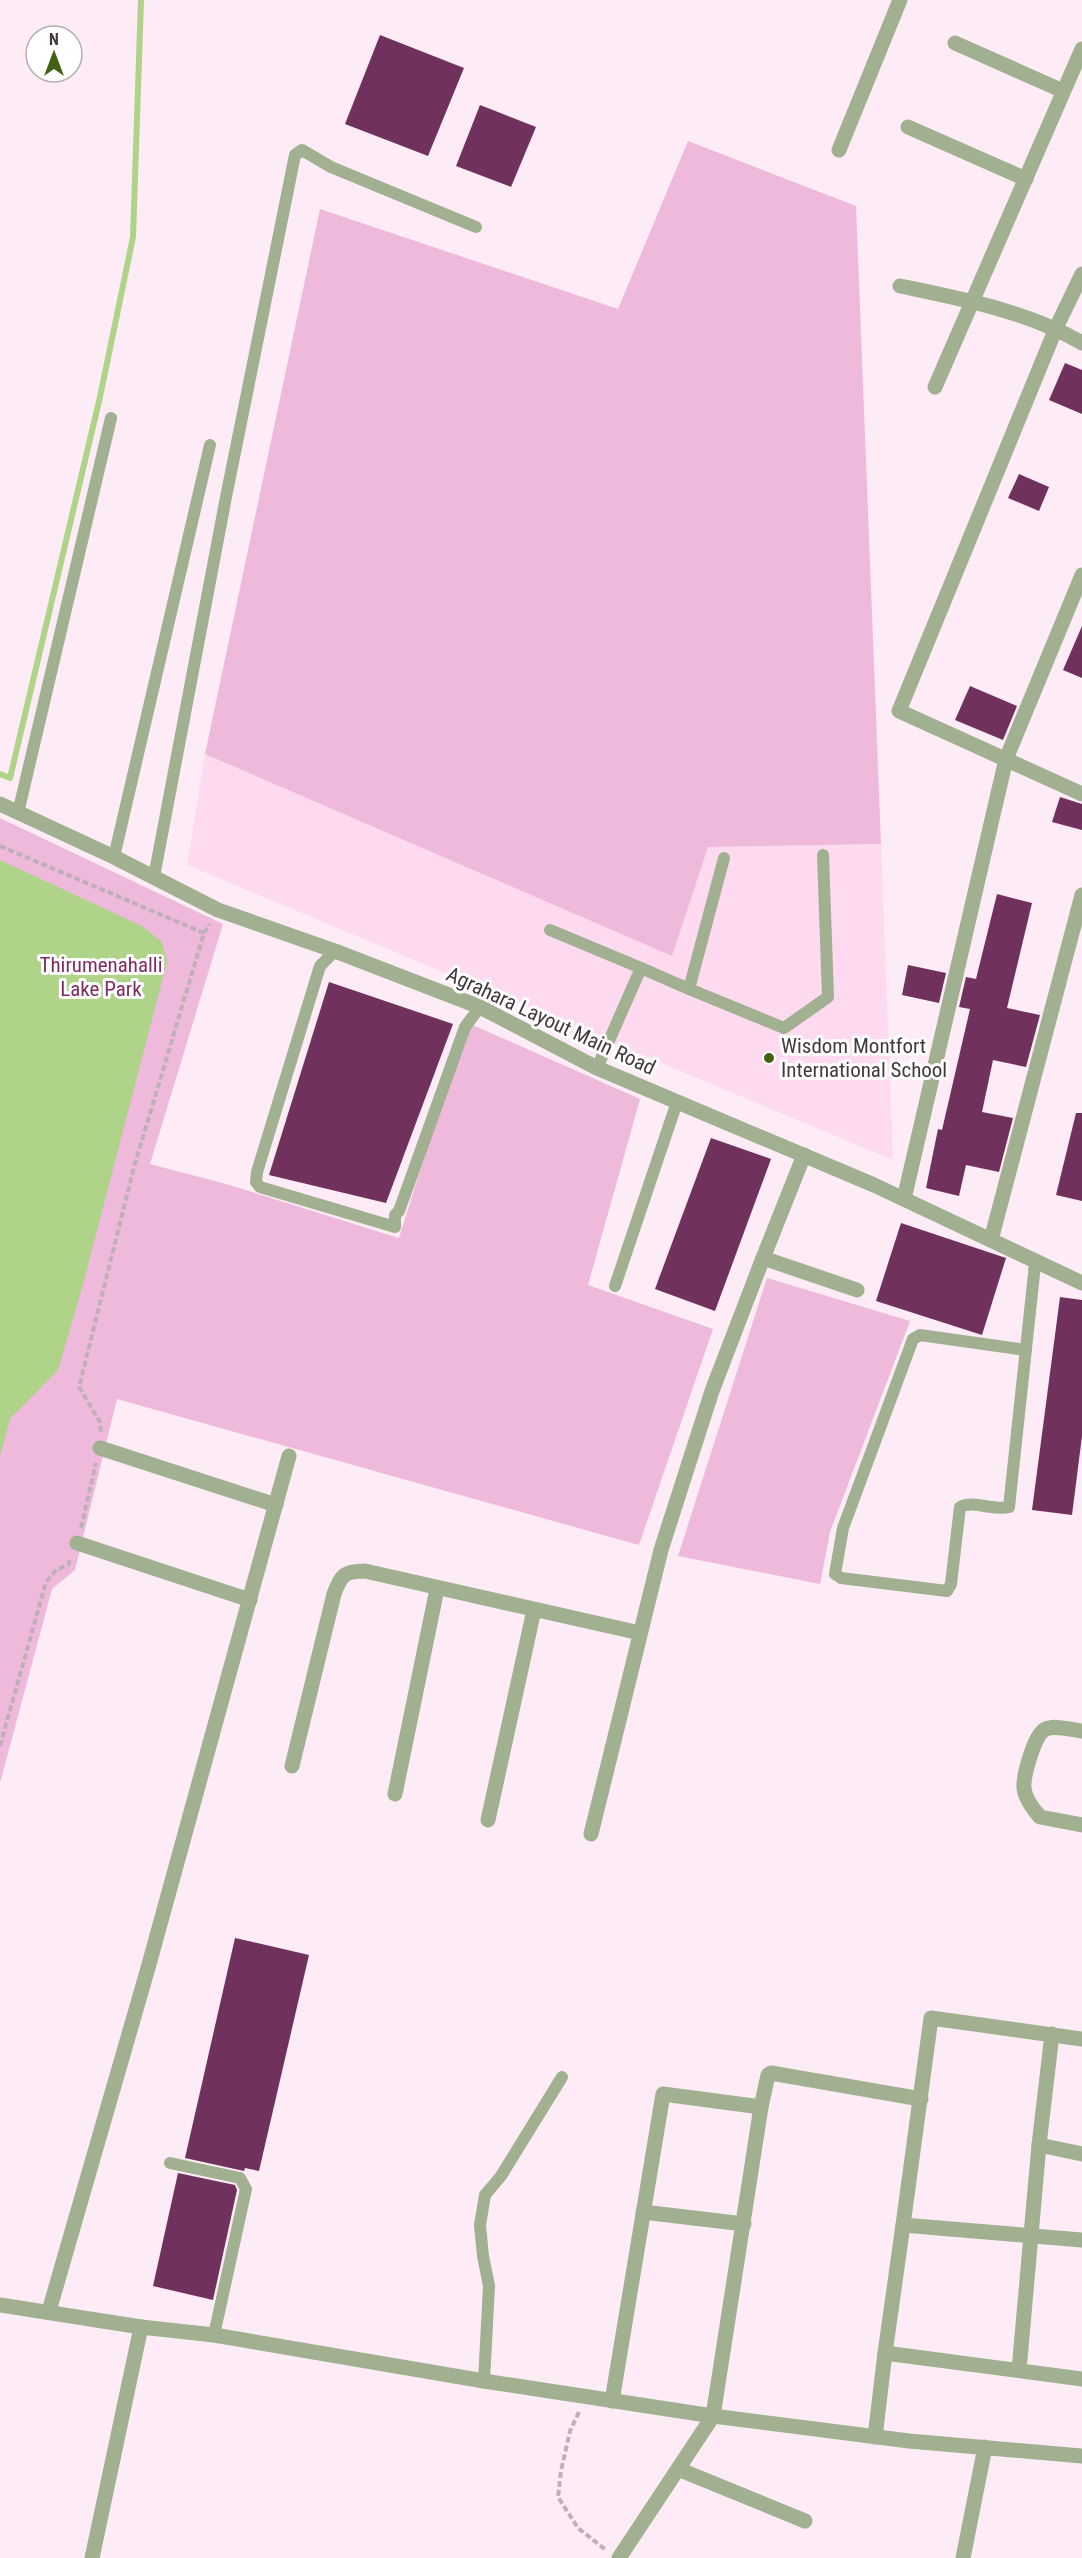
<svg xmlns="http://www.w3.org/2000/svg" width="1082" height="2558" font-family="'Roboto Condensed',sans-serif">
<style>
.built{fill:#fddaf0}
.green{fill:#eeb9da}
.water{fill:#afd388}
.lines{fill:none;stroke-linecap:round;stroke-linejoin:round}
.stream{stroke:#afd388;stroke-width:6}
.building{fill:#71315d}
.path{stroke:#beafb8;stroke-width:4;stroke-dasharray:6 3;stroke-linecap:butt}
.service{stroke:#a0b090;stroke-width:12}
.minor{stroke:#a0b090;stroke-width:15}
.tertiary{stroke:#a0b090;stroke-width:15}
.poi-dot{fill:#426114;stroke:#fff;stroke-width:2}
.labels{text-anchor:middle;dominant-baseline:central;stroke-width:6;stroke-linejoin:round;paint-order:stroke}
.park-label{font-size:21px;fill:#7f2a66;stroke:#fff}
.street-label{font-size:21px;fill:#43383f;stroke:#fff}
.poi-label{font-size:21px;fill:#43383f;stroke:#fff;text-anchor:start}
</style>
<rect width="100%" height="100%" fill="#fdecf6"/>
<!-- built -->
<polygon class="built" points="205,754 672,956 708,847 881,844 893,1160 187,865"/>
<!-- green -->
<g class="green">
<polygon points="688,141 856,206 881,844 708,847 672,956 205,754 320,209 618,309"/>
<polygon points="0,818 223,924 150,1164 226,1184 399,1238 466,1022 640,1099 588,1285 713,1329 639,1545 117,1399 75,1570 52,1589 0,1783"/>
<polygon points="767,1278 910,1321 830,1532 820,1584 678,1556"/>
</g>
<!-- water -->
<polygon class="water" points="0,860 142,926 162,942 167,962 82,1288 58,1370 10,1419 0,1457"/>
<g class="lines">
<!-- stream -->
<polyline class="stream" points="0,774 10,778 100,397 133,237 141,0"/>
</g>
<!-- building -->
<g class="building">
<polygon points="380,35 464,68 428,156 345,124"/>
<polygon points="480,105 536,127 511,187 456,166"/>
<polygon points="1065,363 1082,370 1082,414 1049,400"/>
<polygon points="1019,474 1049,487 1039,511 1008,498"/>
<polygon points="1082,626 1082,678 1063,670"/>
<polygon points="970,686 1017,706 1003,740 955,720"/>
<polygon points="1060,797 1082,804 1082,830 1052,822"/>
<polygon points="997,894 1032,903 1007,1008 1040,1015 1026,1067 993,1060 982,1112 1013,1118 999,1172 966,1165 959,1196 926,1188 938,1129 942,1130 970,1009 959,1007 966,977 976,979"/>
<polygon points="908,965 946,973 939,1003 902,995"/>
<polygon points="329,982 453,1024 386,1203 269,1175"/>
<polygon points="1076,1113 1082,1113 1082,1201 1056,1195"/>
<polygon points="711,1138 771,1159 715,1311 655,1289"/>
<polygon points="901,1223 1006,1258 982,1335 876,1301"/>
<polygon points="1060,1297 1082,1300 1082,1436 1072,1515 1032,1510"/>
<polygon points="235,1938 309,1955 259,2171 245,2168 244,2171 185,2158"/>
<polygon points="178,2173 235,2185 237,2190 213,2300 153,2286"/>
</g>
<g class="lines">
<!-- path -->
<g class="path">
<polyline points="0,846 204,933"/>
<polyline points="101,1432 100,1422 79,1387 134,1167 204,933 210,924"/>
<polyline points="81,1528 96,1463"/>
<polyline points="0,1746 46,1582 56,1570 68,1565 71,1558"/>
<polyline points="579,2412 570,2431 561,2471 558,2497 578,2528 606,2550"/>
</g>
<!-- service -->
<g class="service">
<polyline points="18,813 111,418"/>
<polyline points="114,857 210,445"/>
<polyline points="154,877 226,497 295,155 302,150 331,167 476,227"/>
<polyline points="550,930 641,968"/>
<polyline points="335,951 320,966 257,1172 256,1182 260,1187 395,1227 395,1215 399,1211 465,1027 480,1007"/>
<polyline points="689,989 784,1028 828,997 823,855"/>
<polyline points="597,1068 641,968 689,989 724,858"/>
<polyline points="615,1286 677,1102"/>
<path d="M 1026,1350 L 920,1335 L 913,1339 L 843,1528 L 835,1574 L 841,1578 L 947,1591 L 951,1584 L 960,1507 C 974,1500 993,1511 1009,1507 L 1034,1274 L 1035,1261"/>
<polyline points="170,2163 240,2178 246,2189 214,2335"/>
<polyline points="484,2381 489,2286 483,2256 480,2225 485,2195 501,2176 562,2077"/>
</g>
<!-- minor -->
<g class="minor">
<polyline points="955,43 1063,91"/>
<polyline points="908,127 1026,179"/>
<polyline points="839,150 900,0"/>
<polyline points="1082,274 1056,328 899,711 1082,794"/>
<path d="M 900,286 C 962,299 1027,311 1082,343"/>
<polyline points="935,387 1082,49"/>
<polyline points="804,1155 763,1258 857,1290"/>
<polyline points="904,1199 1006,759 1082,575"/>
<polyline points="991,1240 1082,895"/>
<polyline points="100,1448 276,1505"/>
<polyline points="77,1543 250,1600"/>
<path d="M 1082,1731 C 1071,1730 1054,1724 1044,1730 C 1034,1737 1023,1776 1024,1788 C 1025,1799 1033,1809 1040,1817 L 1082,1825"/>
<path d="M 292,1766 L 334,1594 C 341,1575 344,1571 365,1571 L 640,1633"/>
<polyline points="395,1794 437,1589"/>
<polyline points="488,1820 534,1610"/>
<polyline points="591,1834 661,1550 712,1391 763,1258"/>
<polyline points="1082,2039 931,2018 903,2225 1082,2240"/>
<polyline points="761,2107 768,2075 771,2073 921,2099"/>
<polyline points="1039,2145 1082,2154"/>
<polyline points="643,2212 744,2224"/>
<polyline points="0,2305 141,2327"/>
<polyline points="49,2311 148,1968 289,1456"/>
<polyline points="885,2353 1082,2379"/>
<polyline points="1019,2370 1039,2145 1052,2034"/>
<polyline points="612,2401 663,2094 761,2107 713,2416 619,2558"/>
<polyline points="875,2437 885,2353 903,2225"/>
<polyline points="678,2469 805,2521"/>
<polyline points="92,2558 141,2327 214,2335 484,2381 713,2416 909,2441 1082,2456"/>
<polyline points="963,2558 985,2447"/>
</g>
<!-- tertiary -->
<polyline class="tertiary" points="0,804 114,857 218,910 335,951 480,1007 597,1068 874,1185 1082,1283"/>
</g>
<!-- markers -->
<circle class="poi-dot" cx="769" cy="1058" r="6"/>
<g class="labels">
<!-- park labels -->
<g class="park-label">
<text x="101" y="965">Thirumenahalli<tspan x="101" dy="24">Lake Park</tspan></text>
</g>
<!-- street labels -->
<g class="street-label">
<text transform="translate(551 1021) rotate(25)">Agrahara Layout Main Road</text>
</g>
<!-- poi labels -->
<g class="poi-label">
<text x="781" y="1046">Wisdom Montfort<tspan x="781" dy="24">International School</tspan></text>
</g>
</g>
<!-- north arrow -->
<g transform="translate(54 54)"><circle r="28" fill="#ffffff" stroke="#b4afb2" stroke-width="1.5"/>
<path d="M0-4.5L10 22L0 15L-10 22Z" fill="#426114"/>
<text y="-9" font-size="16" font-weight="bold" text-anchor="middle" fill="#43383f">N</text>
</g>
</svg>
